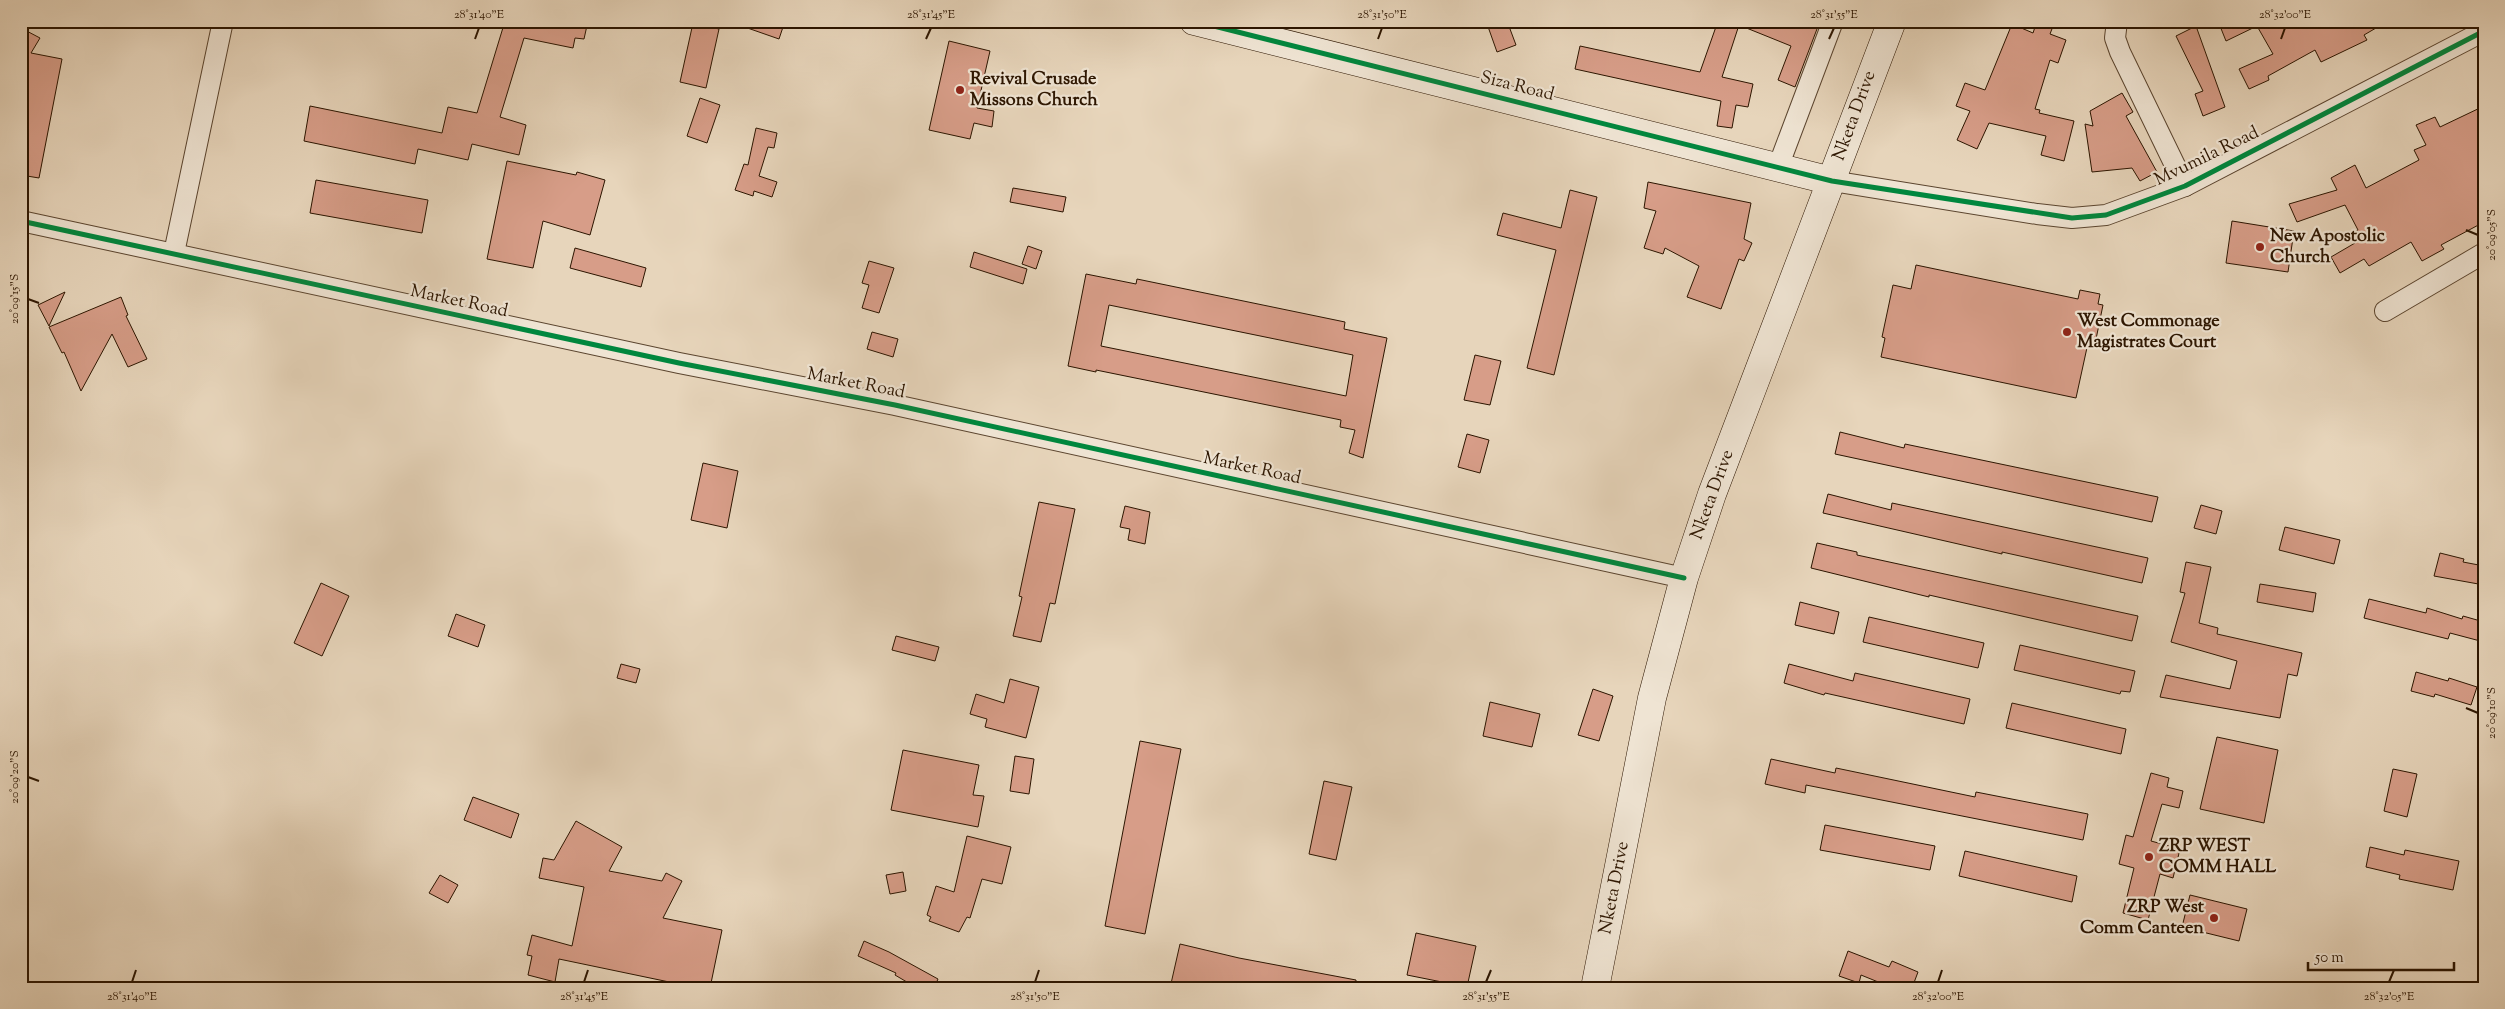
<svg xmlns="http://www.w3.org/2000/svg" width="2505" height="1009" font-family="'Sorts Mill Goudy',serif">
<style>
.building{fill:#d79d88;stroke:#2c1500;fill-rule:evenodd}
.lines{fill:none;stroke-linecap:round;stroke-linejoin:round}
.street-casing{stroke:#5b452f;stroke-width:22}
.secondary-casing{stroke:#2c1500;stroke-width:29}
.street{stroke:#efe4d3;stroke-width:20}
.secondary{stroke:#efe4d3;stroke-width:28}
.cycleway-casing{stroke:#efe4d3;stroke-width:8}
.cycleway{stroke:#00873e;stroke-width:5}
.ticks{fill:none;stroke:#2c1500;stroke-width:2}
.poi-dot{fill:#8f2418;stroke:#efe4d3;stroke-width:2}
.labels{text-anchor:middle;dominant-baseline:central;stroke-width:4.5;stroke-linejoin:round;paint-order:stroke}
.poi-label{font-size:18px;font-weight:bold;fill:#2c1500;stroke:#efe4d3;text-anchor:start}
.street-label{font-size:18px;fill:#2c1500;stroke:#efe4d3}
.neatline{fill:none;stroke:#2c1500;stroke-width:2}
.ticks-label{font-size:12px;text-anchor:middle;fill:#2c1500}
</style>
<rect width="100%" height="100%" fill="#e7d5bb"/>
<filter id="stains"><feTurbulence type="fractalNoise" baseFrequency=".004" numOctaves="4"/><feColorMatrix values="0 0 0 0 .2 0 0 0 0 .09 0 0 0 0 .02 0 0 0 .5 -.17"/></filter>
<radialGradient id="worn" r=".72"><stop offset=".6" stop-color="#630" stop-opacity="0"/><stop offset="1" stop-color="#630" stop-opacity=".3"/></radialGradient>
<!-- building -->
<g class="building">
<polygon points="505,21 588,21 584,39 575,38 573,48 524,38 500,117 526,125 519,155 472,144 468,160 418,149 415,164 304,141 310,106 442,133 448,107 477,113"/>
<polygon points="737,21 785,21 779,39 736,24"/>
<polygon points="1486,21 1507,21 1516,45 1497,52"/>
<polygon points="1718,21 1820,21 1795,87 1778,80 1791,46 1739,25 1722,77 1753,84 1748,107 1736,105 1732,128 1717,126 1721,101 1575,69 1580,46 1700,72"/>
<polygon points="2037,21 2055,21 2050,34 2066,40 2058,63 2050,60 2035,109 2040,110 2039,113 2074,121 2064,161 2041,155 2046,136 1989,123 1977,149 1957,140 1970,111 1956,106 1965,83 1985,90 2012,24 2033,33"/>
<polygon points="2218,21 2388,21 2364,35 2367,40 2321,62 2315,50 2268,76 2269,80 2249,89 2239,69 2273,54 2257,26 2226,41"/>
<polygon points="693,23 719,29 706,88 680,82"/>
<polygon points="2196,26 2225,107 2203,116 2195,94 2203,91 2176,36"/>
<polygon points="21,28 40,38 31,53 62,59 39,178 21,175"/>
<polygon points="949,41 990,51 977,108 994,111 992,127 974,123 970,139 929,130"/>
<polygon points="2122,93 2133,112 2126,116 2157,172 2140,181 2132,168 2092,172 2085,124 2093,126 2090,111"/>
<polygon points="700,98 720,105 707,143 687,136"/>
<polygon points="2484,106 2484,222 2441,245 2444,249 2422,261 2411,242 2369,266 2364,259 2340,273 2331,257 2355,243 2351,235 2358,230 2345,205 2297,222 2289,204 2337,190 2331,178 2355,165 2366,188 2419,160 2414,150 2426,145 2416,125 2435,117 2440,127"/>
<polygon points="756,128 777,133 774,148 768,147 759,176 777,182 772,197 754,191 753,196 735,190 744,164 748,165"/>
<polygon points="507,161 576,175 577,172 605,180 590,235 543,221 533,268 487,259"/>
<polygon points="316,180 428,200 422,233 310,213"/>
<polygon points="1648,182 1751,203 1744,239 1752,243 1744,261 1739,259 1721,309 1687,297 1699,266 1665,248 1663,254 1644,248 1656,211 1644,208"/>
<polygon points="1013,188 1066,197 1063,212 1010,202"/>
<polygon points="1570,190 1597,197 1554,375 1527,368 1556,250 1497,235 1503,213 1561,228"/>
<polygon points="2232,221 2294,231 2288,272 2226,263"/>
<polygon points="1028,246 1042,251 1036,269 1022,264"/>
<polygon points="575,248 646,268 641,287 570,268"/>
<polygon points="974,252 1027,269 1023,284 970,267"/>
<polygon points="869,261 894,268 879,313 862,308 869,285 862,283"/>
<polygon points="1916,265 2078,299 2080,290 2100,294 2098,304 2103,305 2095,344 2088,343 2076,398 1881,357 1885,338 1882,337 1893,285 1911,289"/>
<path d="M 1086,274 L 1136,284 L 1137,279 L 1345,322 L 1344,329 L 1387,338 L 1363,458 L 1349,453 L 1355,430 L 1340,427 L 1341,420 L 1096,370 L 1096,372 L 1068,366 ZM 1109,305 L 1353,355 L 1346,396 L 1101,346 Z"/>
<polygon points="65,292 49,326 38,305"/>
<polygon points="121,297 128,315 126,316 147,359 128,367 112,334 81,391 64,352 62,353 49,327"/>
<polygon points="872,332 898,339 893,357 867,349"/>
<polygon points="1475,355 1501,361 1490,405 1464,400"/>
<polygon points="1840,432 1904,448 1905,444 2158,497 2152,522 1835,454"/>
<polygon points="1467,434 1489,440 1480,473 1458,467"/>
<polygon points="703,463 738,471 727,528 691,520"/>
<polygon points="1828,494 1891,510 1892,503 2148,558 2142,583 2002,552 2002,554 1823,513"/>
<polygon points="1039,502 1075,509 1055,604 1050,603 1041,642 1013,636 1022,597 1019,596"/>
<polygon points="2201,505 2222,511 2216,534 2194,528"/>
<polygon points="1125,506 1150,512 1145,544 1128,540 1130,529 1120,527"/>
<polygon points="2285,527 2340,540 2334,564 2279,550"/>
<polygon points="1817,543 1857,552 1857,555 2138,616 2132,641 1929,595 1929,597 1811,568"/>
<polygon points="2440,553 2464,559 2463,562 2484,566 2484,585 2434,576"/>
<polygon points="2186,562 2211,567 2199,623 2218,628 2217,634 2302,653 2297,676 2288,674 2280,718 2160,697 2166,675 2230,689 2237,661 2171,642 2185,593 2180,592"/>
<polygon points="321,583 349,596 322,656 294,643"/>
<polygon points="2260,584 2316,593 2313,612 2257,602"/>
<polygon points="2369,599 2426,613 2427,608 2462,619 2463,616 2484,622 2484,642 2450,633 2448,639 2364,618"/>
<polygon points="1800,602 1839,612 1834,634 1795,625"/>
<polygon points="456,614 485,625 478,647 448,636"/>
<polygon points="1869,617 1984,643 1978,668 1863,642"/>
<polygon points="896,636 939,647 935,661 892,650"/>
<polygon points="2020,645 2135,671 2130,692 2121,691 2120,694 2014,670"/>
<polygon points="621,664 640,669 636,683 617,678"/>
<polygon points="1789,664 1853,681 1855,673 1970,699 1964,724 1825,693 1824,695 1784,683"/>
<polygon points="2416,672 2448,681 2449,678 2477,687 2471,705 2435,694 2434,697 2411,691"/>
<polygon points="1010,679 1039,687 1026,738 985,727 987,719 970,714 976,694 1004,703"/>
<polygon points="1593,689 1613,696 1599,741 1578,735"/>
<polygon points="1490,702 1540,714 1532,747 1483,736"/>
<polygon points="2012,703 2126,729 2121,754 2006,728"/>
<polygon points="2217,737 2278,750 2264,823 2200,809"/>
<polygon points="1140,741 1181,749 1145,934 1105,926"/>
<polygon points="903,750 979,765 973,795 984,796 978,827 891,810"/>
<polygon points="1015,756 1034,759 1029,794 1010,791"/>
<polygon points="1771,759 1835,773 1836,768 1975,797 1976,792 2088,814 2083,840 1806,785 1805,793 1765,784"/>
<polygon points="2393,769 2417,774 2407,817 2384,811"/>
<polygon points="2151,773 2169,778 2167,787 2183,791 2179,808 2162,804 2151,841 2180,849 2173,878 2160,874 2148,920 2123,913 2134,868 2119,864 2126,835 2133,837"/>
<polygon points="1324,781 1352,787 1336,860 1309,854"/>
<polygon points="473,797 519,814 511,838 464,820"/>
<polygon points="576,821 622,847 609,871 662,881 666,873 682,881 663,918 722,930 710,988 698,988 559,959 555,982 528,975 532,956 527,955 532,935 572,946 584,887 539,878 543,858 554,860"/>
<polygon points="1825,825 1935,846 1930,870 1820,850"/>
<polygon points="967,836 1011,847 1002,884 982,879 970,918 967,917 959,932 929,921 931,917 927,915 936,886 954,892"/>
<polygon points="2370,847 2404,855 2405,850 2459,861 2453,890 2399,879 2400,875 2366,867"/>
<polygon points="1965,851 2077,876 2072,902 1959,876"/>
<polygon points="903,872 906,891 890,894 886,875"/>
<polygon points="440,875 458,885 448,903 429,893"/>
<polygon points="2190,895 2247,909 2239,941 2182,927"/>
<polygon points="1416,933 1476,946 1467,987 1407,975"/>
<polygon points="864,941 889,952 938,979 934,988 917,988 895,975 896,973 858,956"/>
<polygon points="1180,944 1239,958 1356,980 1356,988 1170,988"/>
<polygon points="1848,951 1889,967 1892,961 1918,972 1912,988 1893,988 1861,975 1859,983 1839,976"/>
</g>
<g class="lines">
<defs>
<g id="street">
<polyline points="2117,21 2115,38 2120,52 2185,186"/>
<polyline points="1778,167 1833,21"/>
<polyline points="1832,181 2037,214 2072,218 2106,215 2185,186 2484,31"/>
<polyline points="21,221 679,363 895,405 1684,578"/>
<polyline points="174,253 223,21"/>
<polyline points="2385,311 2484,253"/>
</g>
<g id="secondary">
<polyline points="1194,21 1832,181"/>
<polyline points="1595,988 1652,698 1684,578 1712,494 1892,21"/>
</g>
</defs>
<!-- street casing -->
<use href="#street" class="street-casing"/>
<!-- secondary casing -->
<use href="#secondary" class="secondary-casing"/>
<!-- street -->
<use href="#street" class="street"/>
<!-- secondary -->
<use href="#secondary" class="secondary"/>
<defs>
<g id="cycleway">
<polyline points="1194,21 1832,181 2072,218 2106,215 2185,186 2484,31"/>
<polyline points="21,221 679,363 895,405 1684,578"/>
</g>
</defs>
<!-- cycleway casing -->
<use href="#cycleway" class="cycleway-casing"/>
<!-- cycleway -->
<use href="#cycleway" class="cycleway"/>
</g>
<!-- ticks -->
<path class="ticks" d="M 475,39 L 479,28M 926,39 L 931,28M 1378,39 L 1382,28M 1829,39 L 1834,28M 2281,39 L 2285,28M 2466,230 L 2478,235M 28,299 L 39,303M 2466,708 L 2478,713M 28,777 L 39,781M 132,982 L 136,970M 584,982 L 588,970M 1035,982 L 1039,970M 1486,982 L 1491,970M 1938,982 L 1942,970M 2389,982 L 2394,970"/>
<!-- markers -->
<g class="poi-dot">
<circle cx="960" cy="90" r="5"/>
<circle cx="2260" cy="247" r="5"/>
<circle cx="2067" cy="332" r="5"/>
<circle cx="2149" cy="857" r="5"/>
<circle cx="2214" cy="918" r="5"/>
</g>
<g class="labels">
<!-- poi labels -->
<g class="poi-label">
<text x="970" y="80">Revival Crusade<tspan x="970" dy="21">Missons Church</tspan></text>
<text x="2270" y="237">New Apostolic<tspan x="2270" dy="21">Church</tspan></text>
<text x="2077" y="322">West Commonage<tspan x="2077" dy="21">Magistrates Court</tspan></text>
<text x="2159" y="847">ZRP WEST<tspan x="2159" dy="21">COMM HALL</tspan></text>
<text x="2204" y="908" text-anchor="end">ZRP West<tspan x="2204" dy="21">Comm Canteen</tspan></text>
</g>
<!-- street labels -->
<g class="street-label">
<text transform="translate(1517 87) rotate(14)">Siza Road</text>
<text transform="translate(1855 116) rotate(-70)">Nketa Drive</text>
<text transform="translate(2207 157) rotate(-26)">Mvumila Road</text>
<text transform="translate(459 302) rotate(12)">Market Road</text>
<text transform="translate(856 384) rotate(11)">Market Road</text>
<text transform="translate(1252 469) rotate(12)">Market Road</text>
<text transform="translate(1713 495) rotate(-70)">Nketa Drive</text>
<text transform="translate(1615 888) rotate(-79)">Nketa Drive</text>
</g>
</g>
<!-- margin -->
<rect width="2505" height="1009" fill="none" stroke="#e7d5bb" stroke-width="55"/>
<!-- scale -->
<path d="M2308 962v8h146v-8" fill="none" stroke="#2c1500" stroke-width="2.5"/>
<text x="2315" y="962" font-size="15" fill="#2c1500" stroke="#efe4d3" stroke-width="4" paint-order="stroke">50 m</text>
<rect x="28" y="28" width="2450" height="954" class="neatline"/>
<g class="ticks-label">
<text x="479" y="18">28°31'40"E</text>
<text x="931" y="18">28°31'45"E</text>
<text x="1382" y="18">28°31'50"E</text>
<text x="1834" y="18">28°31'55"E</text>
<text x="2285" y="18">28°32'00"E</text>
<text transform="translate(2491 235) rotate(-90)" y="4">20°09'05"S</text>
<text transform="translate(14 299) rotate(-90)" y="4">20°09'15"S</text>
<text transform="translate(2491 713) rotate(-90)" y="4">20°09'10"S</text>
<text transform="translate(14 777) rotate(-90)" y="4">20°09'20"S</text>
<text x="132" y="1000">28°31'40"E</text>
<text x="584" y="1000">28°31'45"E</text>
<text x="1035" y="1000">28°31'50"E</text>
<text x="1486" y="1000">28°31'55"E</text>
<text x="1938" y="1000">28°32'00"E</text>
<text x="2389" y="1000">28°32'05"E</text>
</g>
<rect width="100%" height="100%" filter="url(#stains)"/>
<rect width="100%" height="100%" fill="url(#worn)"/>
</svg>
